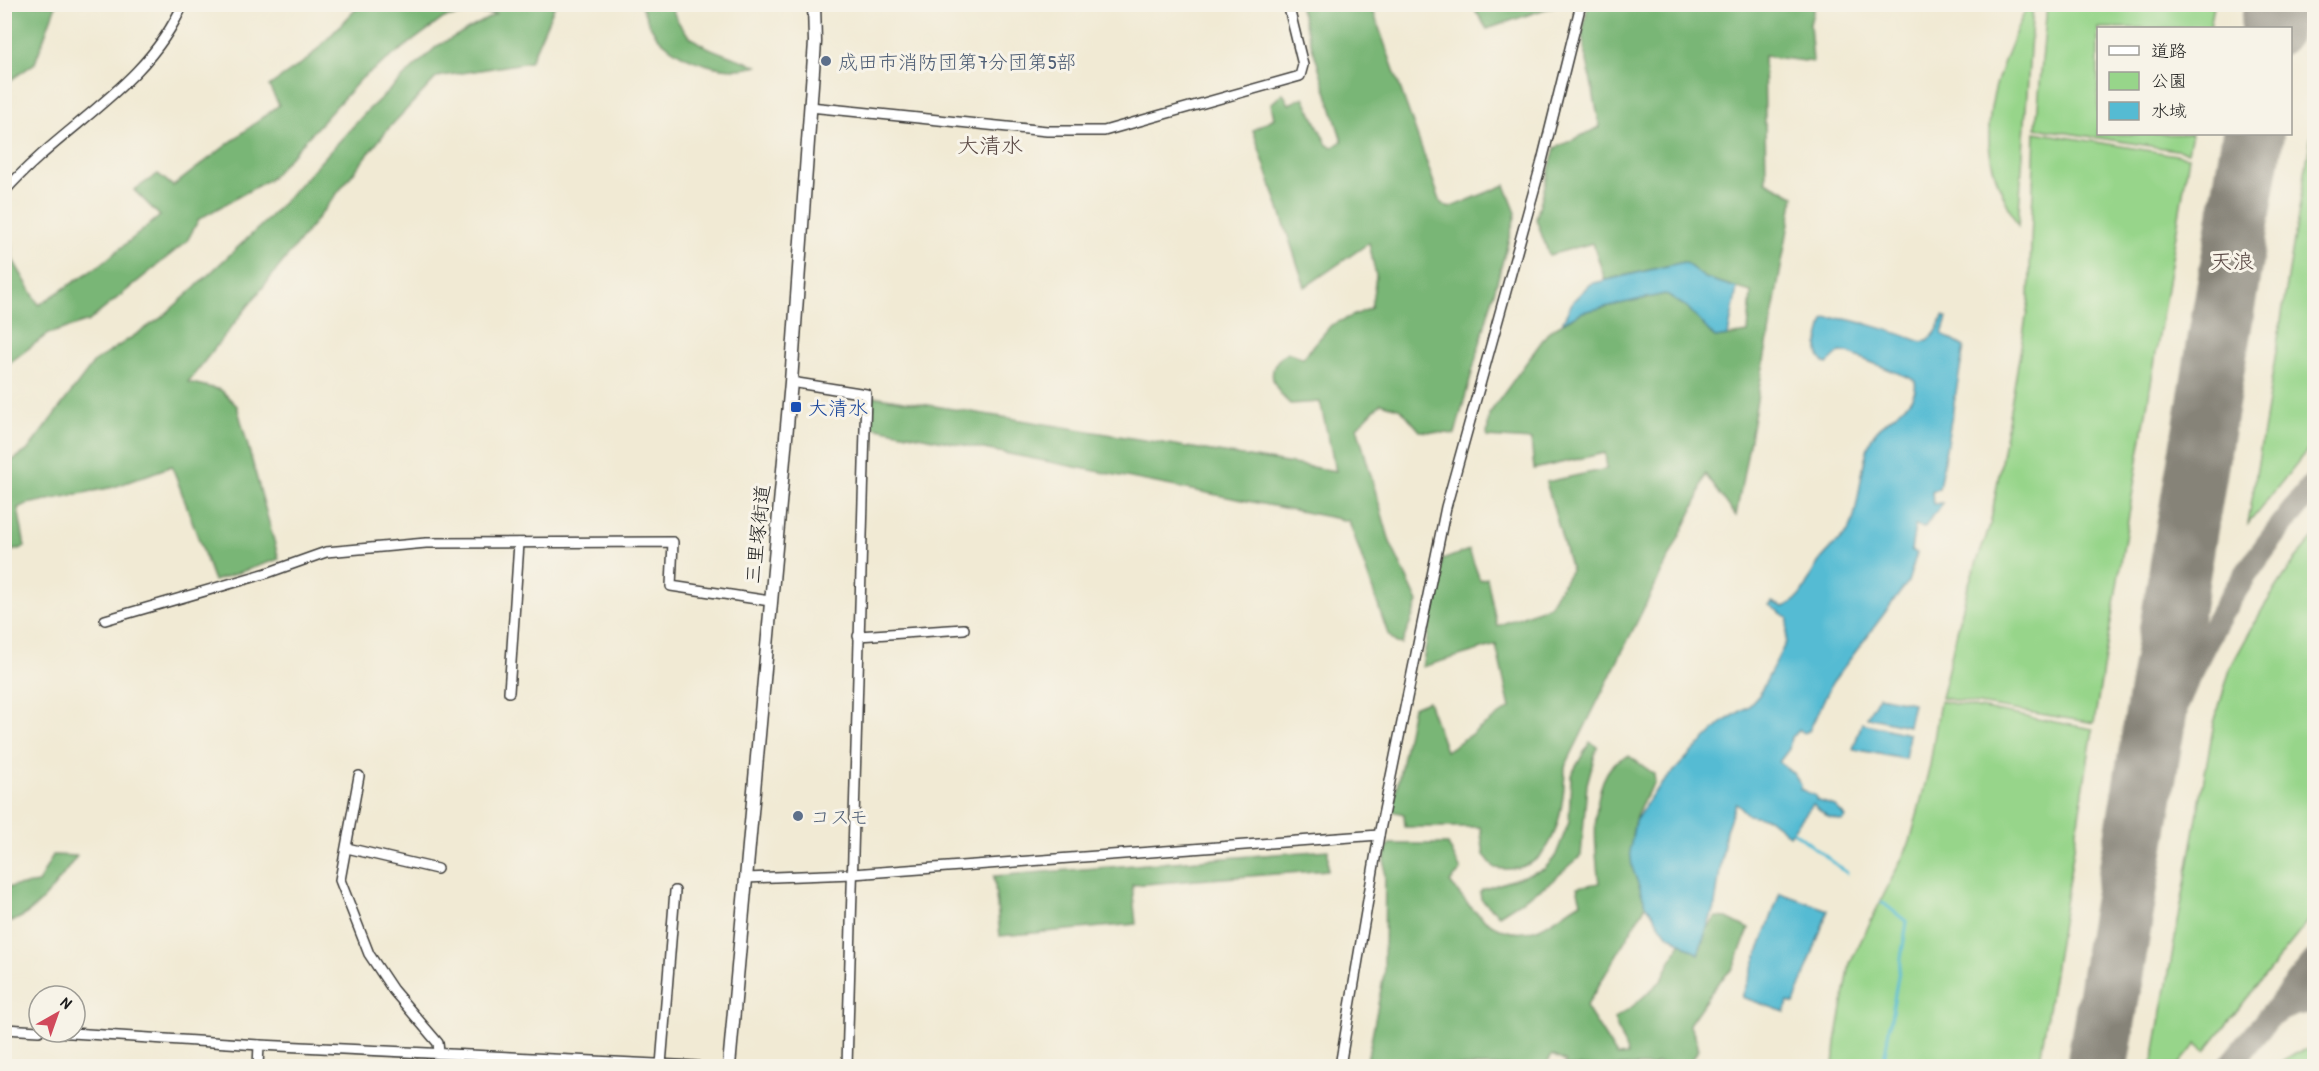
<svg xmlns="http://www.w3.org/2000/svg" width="2319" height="1071" font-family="'Patrick Hand','Klee One',sans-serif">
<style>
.green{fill:#97d58a;stroke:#5a7853;stroke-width:1.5}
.forest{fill:#79b676;stroke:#4a6949;stroke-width:1.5}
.water{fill:#55bbd3;stroke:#386c78;stroke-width:1.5}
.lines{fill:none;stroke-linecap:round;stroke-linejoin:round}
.stream{stroke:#55bbd3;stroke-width:3}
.taxiway{stroke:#868378;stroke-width:24}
.runway{stroke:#868378;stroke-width:62}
.minor-casing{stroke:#3c3b38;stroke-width:12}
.major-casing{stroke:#3c3b38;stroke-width:15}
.minor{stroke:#fff;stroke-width:9}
.major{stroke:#fff;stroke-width:12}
.service-dot{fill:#5c6f8a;stroke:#f7f3e8;stroke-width:2}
.transit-dot{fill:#1a4fb4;stroke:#f7f3e8;stroke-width:2}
.labels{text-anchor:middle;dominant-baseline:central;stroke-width:6;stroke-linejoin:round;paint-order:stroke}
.service-label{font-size:20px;fill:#4e5e75;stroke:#f7f3e8;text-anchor:start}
.transit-label{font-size:20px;fill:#164399;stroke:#f7f3e8;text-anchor:start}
.street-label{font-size:20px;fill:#1c1c1c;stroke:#f7f3e8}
.quarter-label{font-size:22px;fill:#594844;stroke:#f7f3e8}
</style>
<rect width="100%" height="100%" fill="#f7f3e8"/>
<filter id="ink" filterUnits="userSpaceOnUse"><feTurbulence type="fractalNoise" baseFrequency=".0167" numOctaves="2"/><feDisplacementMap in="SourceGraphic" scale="12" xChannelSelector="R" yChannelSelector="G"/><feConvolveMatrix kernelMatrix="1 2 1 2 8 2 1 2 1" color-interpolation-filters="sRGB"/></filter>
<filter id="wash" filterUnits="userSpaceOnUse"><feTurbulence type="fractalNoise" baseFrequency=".008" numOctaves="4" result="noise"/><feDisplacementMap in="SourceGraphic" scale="24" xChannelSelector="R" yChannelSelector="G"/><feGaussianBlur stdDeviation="1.35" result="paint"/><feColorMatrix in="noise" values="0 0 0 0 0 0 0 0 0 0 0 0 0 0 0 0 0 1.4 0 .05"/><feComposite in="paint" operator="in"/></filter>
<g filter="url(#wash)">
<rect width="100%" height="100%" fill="#f1ead4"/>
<!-- green -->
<g class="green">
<path d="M 2028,4 L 2033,5 L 2018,226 C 2009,207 1998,188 1993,167 C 1978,112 2006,53 2028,4 Z"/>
<polygon points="2047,5 2214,5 2210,28 2098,28 2098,134 2192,134 2188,152 2036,128"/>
<polygon points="2314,117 2314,442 2248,524"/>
<polygon points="2035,132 2189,157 2094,723 1941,698 1968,586 1990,526 2029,300"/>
<polygon points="2314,537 2314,914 2205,1051 2196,1044 2178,1066 2152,1066 2214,723 2231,666 2263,608 2296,558"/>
<polygon points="1940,701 2093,729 2039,1066 1834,1066 1836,1042 1850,963 1910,842 1930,765"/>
<polygon points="2308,1049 2314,1055 2314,1066 2274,1066 2295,1053"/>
</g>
<!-- forest -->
<g class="forest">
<polygon points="5,4 56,5 35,63 5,84"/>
<polygon points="360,5 555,5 530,62 437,77 388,129 188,382 221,390 237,406 279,559 214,581 172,466 114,487 27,504 18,508 25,547 5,553 5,465 27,451 94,362 161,318 190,292 267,220 368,110 437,46 496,14 471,13 444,18 361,79 270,179 199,219 187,241 89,321 48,334 9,363 5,363 5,203 13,260 39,305 100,265 160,216 134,190 158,174 173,186 279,105 269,86 308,59"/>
<path d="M 641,5 L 671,5 C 684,49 719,50 757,66 C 728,75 684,62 662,41 C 651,31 646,17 641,5 Z"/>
<path d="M 1299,5 L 1371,5 L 1441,203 L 1449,208 L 1505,185 L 1516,213 L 1455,434 L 1420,431 L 1401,409 L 1381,403 L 1357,427 L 1390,542 L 1418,602 L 1402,644 L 1396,643 L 1388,634 L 1349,521 L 872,427 L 872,396 L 1336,471 L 1320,402 L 1290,404 C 1272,387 1263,369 1287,352 L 1303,358 L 1331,325 L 1371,308 L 1376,276 L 1369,243 L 1305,287 L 1253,130 L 1274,118 L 1271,104 L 1283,93 L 1289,104 L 1304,97 L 1327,145 L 1333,147 L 1342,141 Z"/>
<polygon points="1472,5 1557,5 1487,29"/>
<path d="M 1588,5 L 1815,5 L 1810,24 L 1813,62 L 1764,56 L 1766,181 L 1794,196 L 1736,516 L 1705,474 L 1697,501 L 1565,767 C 1564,812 1555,878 1495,868 L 1484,855 L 1480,827 L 1405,827 L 1404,814 L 1392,811 L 1413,707 L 1428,701 L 1446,751 L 1510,708 L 1496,645 L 1422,667 L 1442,560 L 1469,550 L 1480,580 L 1487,578 L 1497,626 L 1549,606 L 1571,570 L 1546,482 L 1607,469 L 1605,453 L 1534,469 L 1531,440 L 1487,437 L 1489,414 L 1549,331 L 1582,312 L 1665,294 L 1687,307 L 1715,338 L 1748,333 L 1751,292 L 1705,278 L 1684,262 L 1605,280 L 1593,243 L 1549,255 L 1536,219 L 1555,148 L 1600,127 L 1582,35 Z"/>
<polygon points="1590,742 1597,747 1587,784 1581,856 1551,882 1499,915 1481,899 1480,893 1482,890 1544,869 1555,857 1569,822 1571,775"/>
<path d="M 1629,756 L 1654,774 L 1655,783 C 1623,823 1628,860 1646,905 L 1586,1007 L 1617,1056 L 1628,1055 L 1614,1019 L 1633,1006 L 1661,981 L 1681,941 L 1698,954 L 1707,929 L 1716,917 L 1727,918 L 1749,929 L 1733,968 L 1717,984 L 1689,1024 C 1699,1045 1704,1048 1686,1066 L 1656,1063 L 1653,1066 L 1564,1066 L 1566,1062 L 1552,1055 L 1545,1066 L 1366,1066 L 1384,974 L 1385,853 L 1389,844 L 1448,844 L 1461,871 L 1450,882 C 1469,909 1500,944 1537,929 C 1553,923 1566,910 1581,902 L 1577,887 L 1599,883 C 1595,852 1586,765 1629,756 Z"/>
<polygon points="1328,850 1328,870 1132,885 1136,924 1000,936 994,876"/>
<path d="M 53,855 L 77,856 C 58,881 37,916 5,924 L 5,883 L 9,887 L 38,883 Z"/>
</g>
<!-- water -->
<g class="water">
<polygon points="1684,262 1705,278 1737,288 1728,336 1715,338 1687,307 1665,294 1582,312 1562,323 1573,301 1590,284"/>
<path d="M 1943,316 L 1947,318 L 1942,334 L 1964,347 L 1939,488 L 1932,492 L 1933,504 L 1943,503 L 1924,528 L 1915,526 L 1911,551 L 1917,553 L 1908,582 L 1832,683 L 1809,731 L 1804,733 L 1800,730 L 1791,737 L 1789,749 L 1779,762 L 1793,773 L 1801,785 L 1800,789 L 1816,796 L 1816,800 L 1835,806 L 1846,817 L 1842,821 L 1828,817 L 1813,804 L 1789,835 L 1768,818 L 1748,815 L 1736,803 L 1726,830 L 1715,905 L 1698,954 L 1666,933 L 1646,905 L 1632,867 L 1630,849 L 1635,821 L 1652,795 L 1691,753 L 1723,722 L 1749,706 L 1759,695 L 1786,642 L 1788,618 L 1769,605 L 1772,602 L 1783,607 C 1804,600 1807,580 1818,563 C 1827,551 1838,542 1848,532 C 1861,509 1860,455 1874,434 C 1885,417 1920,405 1915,381 L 1910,378 L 1848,353 L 1840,352 L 1827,364 C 1811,357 1820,334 1824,320 C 1836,311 1906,336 1922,342 C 1936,337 1938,329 1943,316 Z"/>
<polygon points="1879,696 1913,703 1908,726 1867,717"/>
<polygon points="1862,723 1909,734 1905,759 1853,749"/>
<polygon points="1780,893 1828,910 1794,1004 1788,1002 1785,1012 1742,997"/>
</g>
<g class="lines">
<!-- stream -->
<g class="stream">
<polyline points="1793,831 1847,873"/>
<polyline points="1882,902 1907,922 1883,1066"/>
</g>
<!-- taxiway -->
<g class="taxiway">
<path d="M 2143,790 C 2164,737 2184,681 2212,630 C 2240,577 2277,531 2314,484"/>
<path d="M 2273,1015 C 2286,1005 2298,1002 2314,1002"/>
<polyline points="2229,1066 2314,962"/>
</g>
<!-- runway -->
<g class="runway">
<polyline points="2271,28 2275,4"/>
<polyline points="2097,1066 2253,134"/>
</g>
</g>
</g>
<g filter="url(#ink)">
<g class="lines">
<defs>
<g id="minor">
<polyline points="810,107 1047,131 1104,131 1300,76 1303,65 1288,4"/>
<path d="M 4,192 C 61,126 147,87 183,4"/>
<polyline points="791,382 866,394 847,1066"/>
<polyline points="105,620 267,573 326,552 426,543 673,542 671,586 770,601"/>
<polyline points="858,636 964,629"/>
<polyline points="509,692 519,543"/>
<polyline points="359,776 340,880 369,954 393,990 438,1043 439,1052"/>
<polyline points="347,848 437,869"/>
<polyline points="746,878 853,874 1379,835"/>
<polyline points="4,1029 39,1031"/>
<polyline points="56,1032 259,1045 697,1066"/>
<polyline points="661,1065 675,891"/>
<polyline points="258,1066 259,1045"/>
<polyline points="1340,1066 1379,835 1446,507 1541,165 1581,4"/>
</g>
<polyline id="major" points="729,1066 791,382 815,42 814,4"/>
</defs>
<!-- minor casing -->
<use href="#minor" class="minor-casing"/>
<!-- major casing -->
<use href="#major" class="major-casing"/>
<!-- minor -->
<use href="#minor" class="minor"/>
<!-- major -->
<use href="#major" class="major"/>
</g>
</g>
<!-- markers -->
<g class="service-dot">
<circle cx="826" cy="61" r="6"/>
<circle cx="798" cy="816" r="6"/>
</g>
<rect class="transit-dot" x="790" y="401" width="12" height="12" rx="3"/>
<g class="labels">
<!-- service labels -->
<g class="service-label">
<text x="838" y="61">成田市消防団第7分団第5部</text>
<text x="810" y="816">コスモ</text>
</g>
<!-- transit labels -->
<g class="transit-label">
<text x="808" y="407">大清水</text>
</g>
<!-- street labels -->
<g class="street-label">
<text transform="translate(757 534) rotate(-84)">三里塚街道</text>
</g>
<!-- quarter labels -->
<g class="quarter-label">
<text x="990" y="145">大清水</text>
<text x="2232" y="261">天浪</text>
</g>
</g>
<!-- margin -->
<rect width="2319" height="1071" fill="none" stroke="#f7f3e8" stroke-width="24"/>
<!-- legend -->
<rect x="2097" y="27" width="195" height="108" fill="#f7f3e8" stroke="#9f9d96" stroke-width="1.5"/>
<rect x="2109" y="46" width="30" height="9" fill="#ffffff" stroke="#9f9d96" stroke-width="1.5"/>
<text x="2151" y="57" font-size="18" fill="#1c1c1c">道路</text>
<rect x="2109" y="72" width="30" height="18" fill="#97d58a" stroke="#9f9d96" stroke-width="1.5"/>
<text x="2151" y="87" font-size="18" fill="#1c1c1c">公園</text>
<rect x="2109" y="102" width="30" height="18" fill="#55bbd3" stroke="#9f9d96" stroke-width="1.5"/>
<text x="2151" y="117" font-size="18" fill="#1c1c1c">水域</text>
<!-- north arrow -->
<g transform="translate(57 1014) rotate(40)"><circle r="28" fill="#f7f3e8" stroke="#9f9d96" stroke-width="1.5"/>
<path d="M0-4.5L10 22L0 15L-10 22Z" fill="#d1495b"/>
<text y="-9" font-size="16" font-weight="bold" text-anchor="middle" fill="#1c1c1c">N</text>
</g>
</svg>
